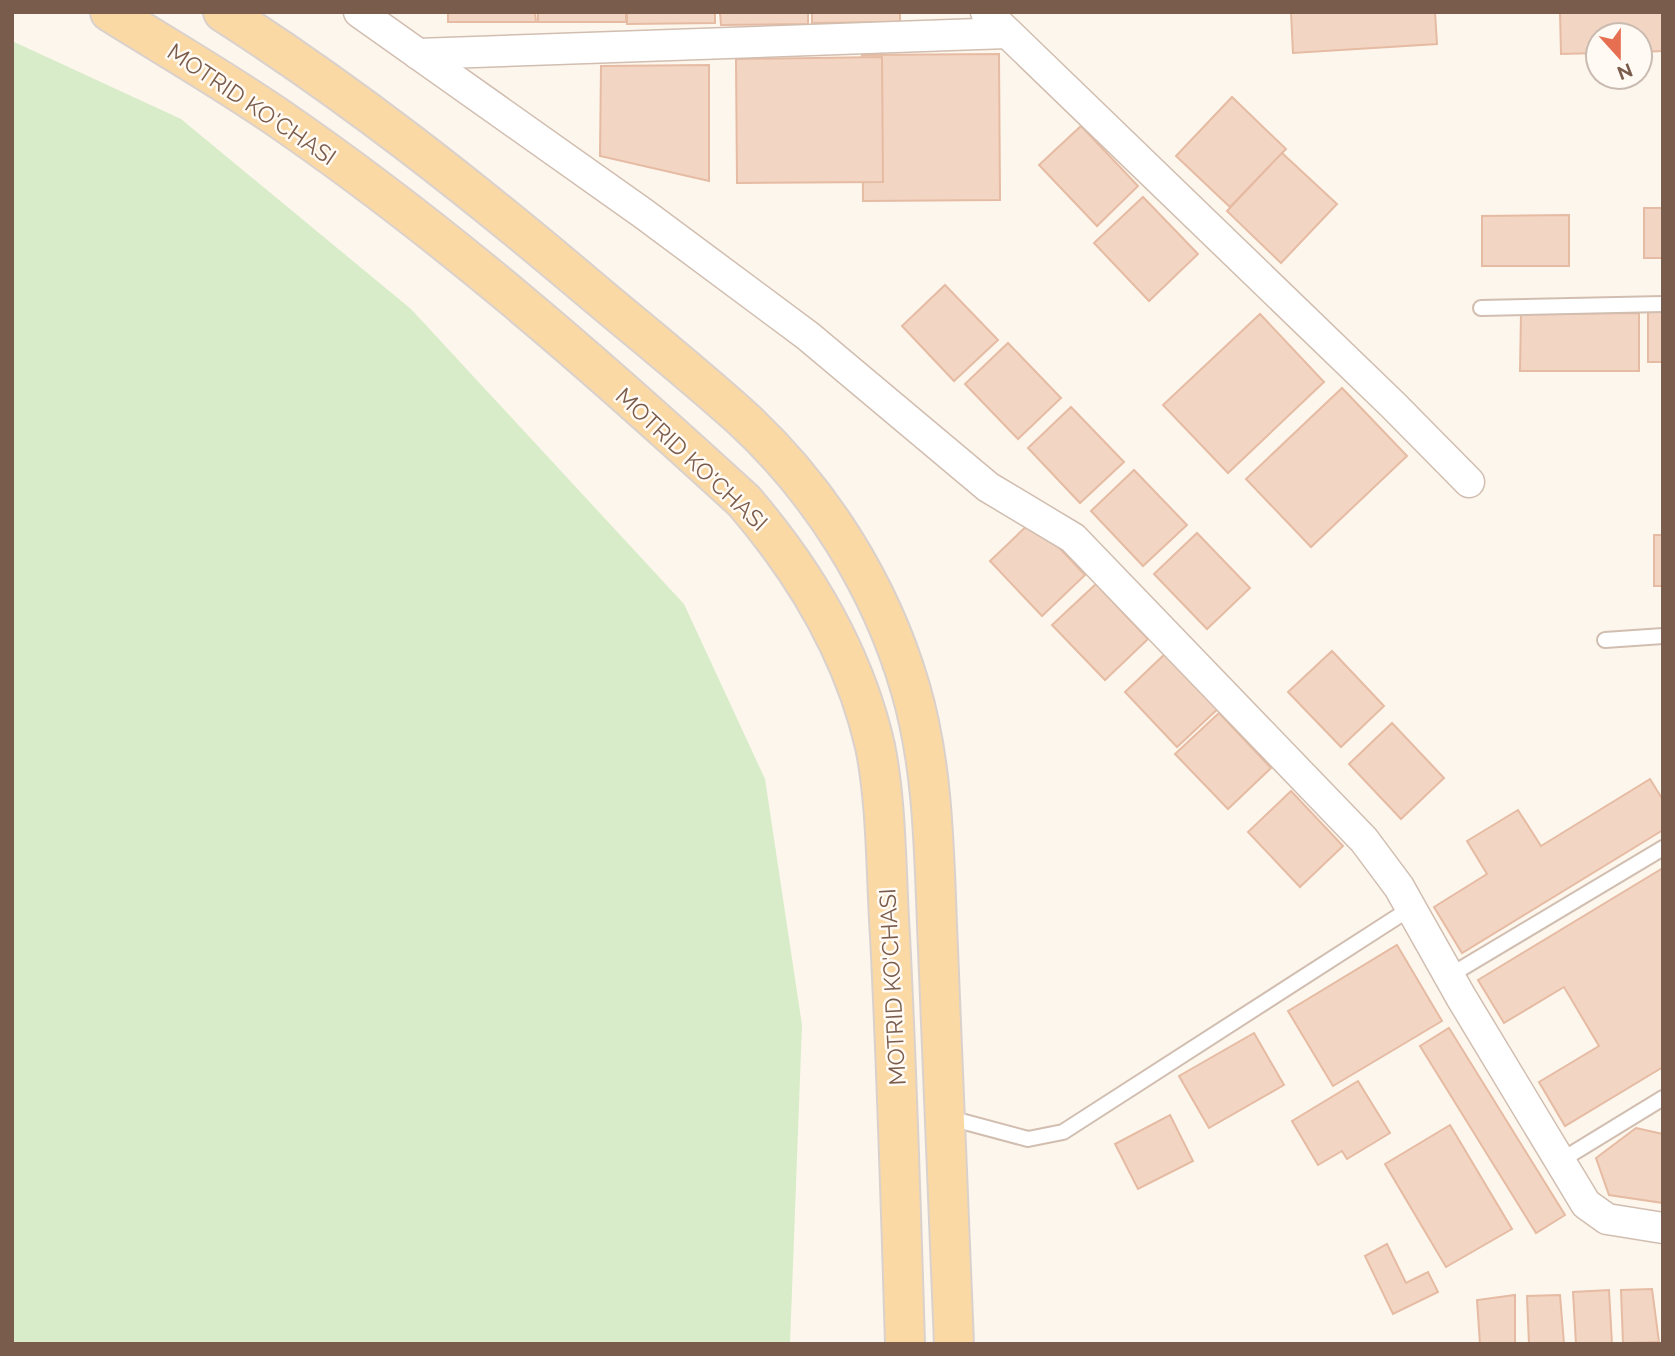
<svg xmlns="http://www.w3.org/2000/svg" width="1675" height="1356" font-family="Raleway,sans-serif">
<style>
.green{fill:#d8ecc9}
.building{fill:#f3d5c3;stroke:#e6bba3;stroke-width:2}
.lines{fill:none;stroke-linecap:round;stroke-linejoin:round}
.service-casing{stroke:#d1beb0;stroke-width:18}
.minor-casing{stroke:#d1beb0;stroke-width:33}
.primary-casing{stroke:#dad1cd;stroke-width:42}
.service{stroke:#fff;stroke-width:14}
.minor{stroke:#fff;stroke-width:30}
.primary{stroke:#fbd9a5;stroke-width:38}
.labels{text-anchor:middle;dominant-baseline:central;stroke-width:5;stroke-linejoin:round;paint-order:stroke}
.street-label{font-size:23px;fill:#7a5c4d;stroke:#fffaf3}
</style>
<rect width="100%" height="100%" fill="#fdf6ec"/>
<!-- green -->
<polygon class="green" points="12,41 181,119 411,309 684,604 765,779 802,1025 790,1344 12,1344"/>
<!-- building -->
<g class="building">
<polygon points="448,12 535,12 536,22 448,22"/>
<rect x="538" y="12" width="88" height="10"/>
<polygon points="627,12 715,12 715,23 627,24"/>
<polygon points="720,12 808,12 808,24 721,25"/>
<polygon points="812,12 900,12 900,22 812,23"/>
<polygon points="1291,12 1435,12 1437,44 1293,53"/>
<polygon points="1560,12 1663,12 1663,51 1640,52 1640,35 1598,35 1598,53 1561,54"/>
<polygon points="999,54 1000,200 863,201 862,55"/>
<polygon points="882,57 883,182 737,183 736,59"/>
<polygon points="709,65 709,181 600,156 601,66"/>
<polygon points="1232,97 1286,149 1230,207 1176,156"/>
<polygon points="1081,126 1138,186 1097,226 1039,165"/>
<polygon points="1282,153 1337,204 1281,263 1227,211"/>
<polygon points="1143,197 1198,254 1149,301 1094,243"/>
<rect x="1644" y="208" width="19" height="50"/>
<polygon points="1569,215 1569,266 1482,266 1482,216"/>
<polygon points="945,285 998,340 954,381 902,326"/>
<rect x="1648" y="311" width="15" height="51"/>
<polygon points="1639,313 1639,371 1520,371 1521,314"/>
<polygon points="1260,314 1324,382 1228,473 1163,405"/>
<polygon points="1008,343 1061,398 1018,439 965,384"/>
<polygon points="1342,388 1407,456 1311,547 1246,479"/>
<polygon points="1071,407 1124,462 1080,503 1028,448"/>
<polygon points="1134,470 1187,525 1143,566 1091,511"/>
<polygon points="1033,520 1085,575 1042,616 990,561"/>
<polygon points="1197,533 1250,588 1207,629 1154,574"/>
<rect x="1654" y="535" width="9" height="51"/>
<polygon points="1096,584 1148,639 1105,680 1052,625"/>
<polygon points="1168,651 1221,706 1177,747 1125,692"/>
<polygon points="1332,651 1384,706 1341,747 1288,692"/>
<polygon points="1219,713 1271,768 1228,809 1175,754"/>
<polygon points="1392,723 1444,778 1401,819 1349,764"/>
<polygon points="1650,779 1663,800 1663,830 1462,953 1434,907 1487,874 1467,841 1518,810 1541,846"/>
<polygon points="1291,791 1343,846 1300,887 1248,832"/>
<polygon points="1663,868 1663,1067 1565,1126 1539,1082 1599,1046 1564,987 1504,1023 1478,980"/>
<polygon points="1397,945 1442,1021 1333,1086 1288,1011"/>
<polygon points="1449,1028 1565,1215 1536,1233 1420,1046"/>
<polygon points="1254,1033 1284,1085 1209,1128 1179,1076"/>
<polygon points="1358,1081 1390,1133 1347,1159 1342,1151 1318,1165 1292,1121"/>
<polygon points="1170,1115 1193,1161 1138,1189 1115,1144"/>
<polygon points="1450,1125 1512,1229 1446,1267 1385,1164"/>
<polygon points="1636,1128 1663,1134 1663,1203 1609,1195 1596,1158"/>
<polygon points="1387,1244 1406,1283 1428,1272 1438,1292 1393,1314 1365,1256"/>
<polygon points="1652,1289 1659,1342 1623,1343 1621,1290"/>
<polygon points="1609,1290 1612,1344 1576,1344 1573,1292"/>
<polygon points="1515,1295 1515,1344 1480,1344 1477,1300"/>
<polygon points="1560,1295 1564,1344 1529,1344 1527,1296"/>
</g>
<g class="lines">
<defs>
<g id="service">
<polyline points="1481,308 1663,304"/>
<polyline points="1605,640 1663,636"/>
<polyline points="1449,976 1663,848"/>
<polyline points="946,1117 1028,1139 1063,1132 1411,908"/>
<polyline points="1560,1161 1663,1098"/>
</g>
<g id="minor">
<polyline points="359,12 644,214 808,336 988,487 1073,538 1364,840 1399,887 1461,997 1586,1204 1607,1219 1663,1228"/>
<polyline points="986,12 1393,405 1469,482"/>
<polyline points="418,54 1007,33"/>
</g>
<g id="primary">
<path d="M 110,12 C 166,47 223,80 277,117 C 443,231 596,365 744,501 C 805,572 854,655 875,746 C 887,804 886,877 890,936 C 897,1072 901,1208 905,1344"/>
<path d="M 223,12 C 351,94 469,187 585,285 C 637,329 691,372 742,418 C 820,490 880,585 910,687 C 935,771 934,862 938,949 C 944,1080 949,1212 954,1344"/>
</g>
</defs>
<!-- service casing -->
<use href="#service" class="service-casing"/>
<!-- minor casing -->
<use href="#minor" class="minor-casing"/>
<!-- primary casing -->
<use href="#primary" class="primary-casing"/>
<!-- service -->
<use href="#service" class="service"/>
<!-- minor -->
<use href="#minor" class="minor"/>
<!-- primary -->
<use href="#primary" class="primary"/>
</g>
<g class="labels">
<!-- street labels -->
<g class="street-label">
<text transform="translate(252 104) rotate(34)">MOTRID KO'CHASI</text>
<text transform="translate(692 459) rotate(43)">MOTRID KO'CHASI</text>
<text transform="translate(892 987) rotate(-93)">MOTRID KO'CHASI</text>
</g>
</g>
<!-- border -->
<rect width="1675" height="1356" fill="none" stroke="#7a5c4d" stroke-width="28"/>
<!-- north arrow -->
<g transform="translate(1619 56) rotate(159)"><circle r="33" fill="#fffaf3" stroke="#cabbb1" stroke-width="2"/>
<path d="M0-5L12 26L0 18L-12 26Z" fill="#e76f51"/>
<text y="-10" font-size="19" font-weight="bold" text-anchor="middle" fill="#7a5c4d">N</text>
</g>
</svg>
